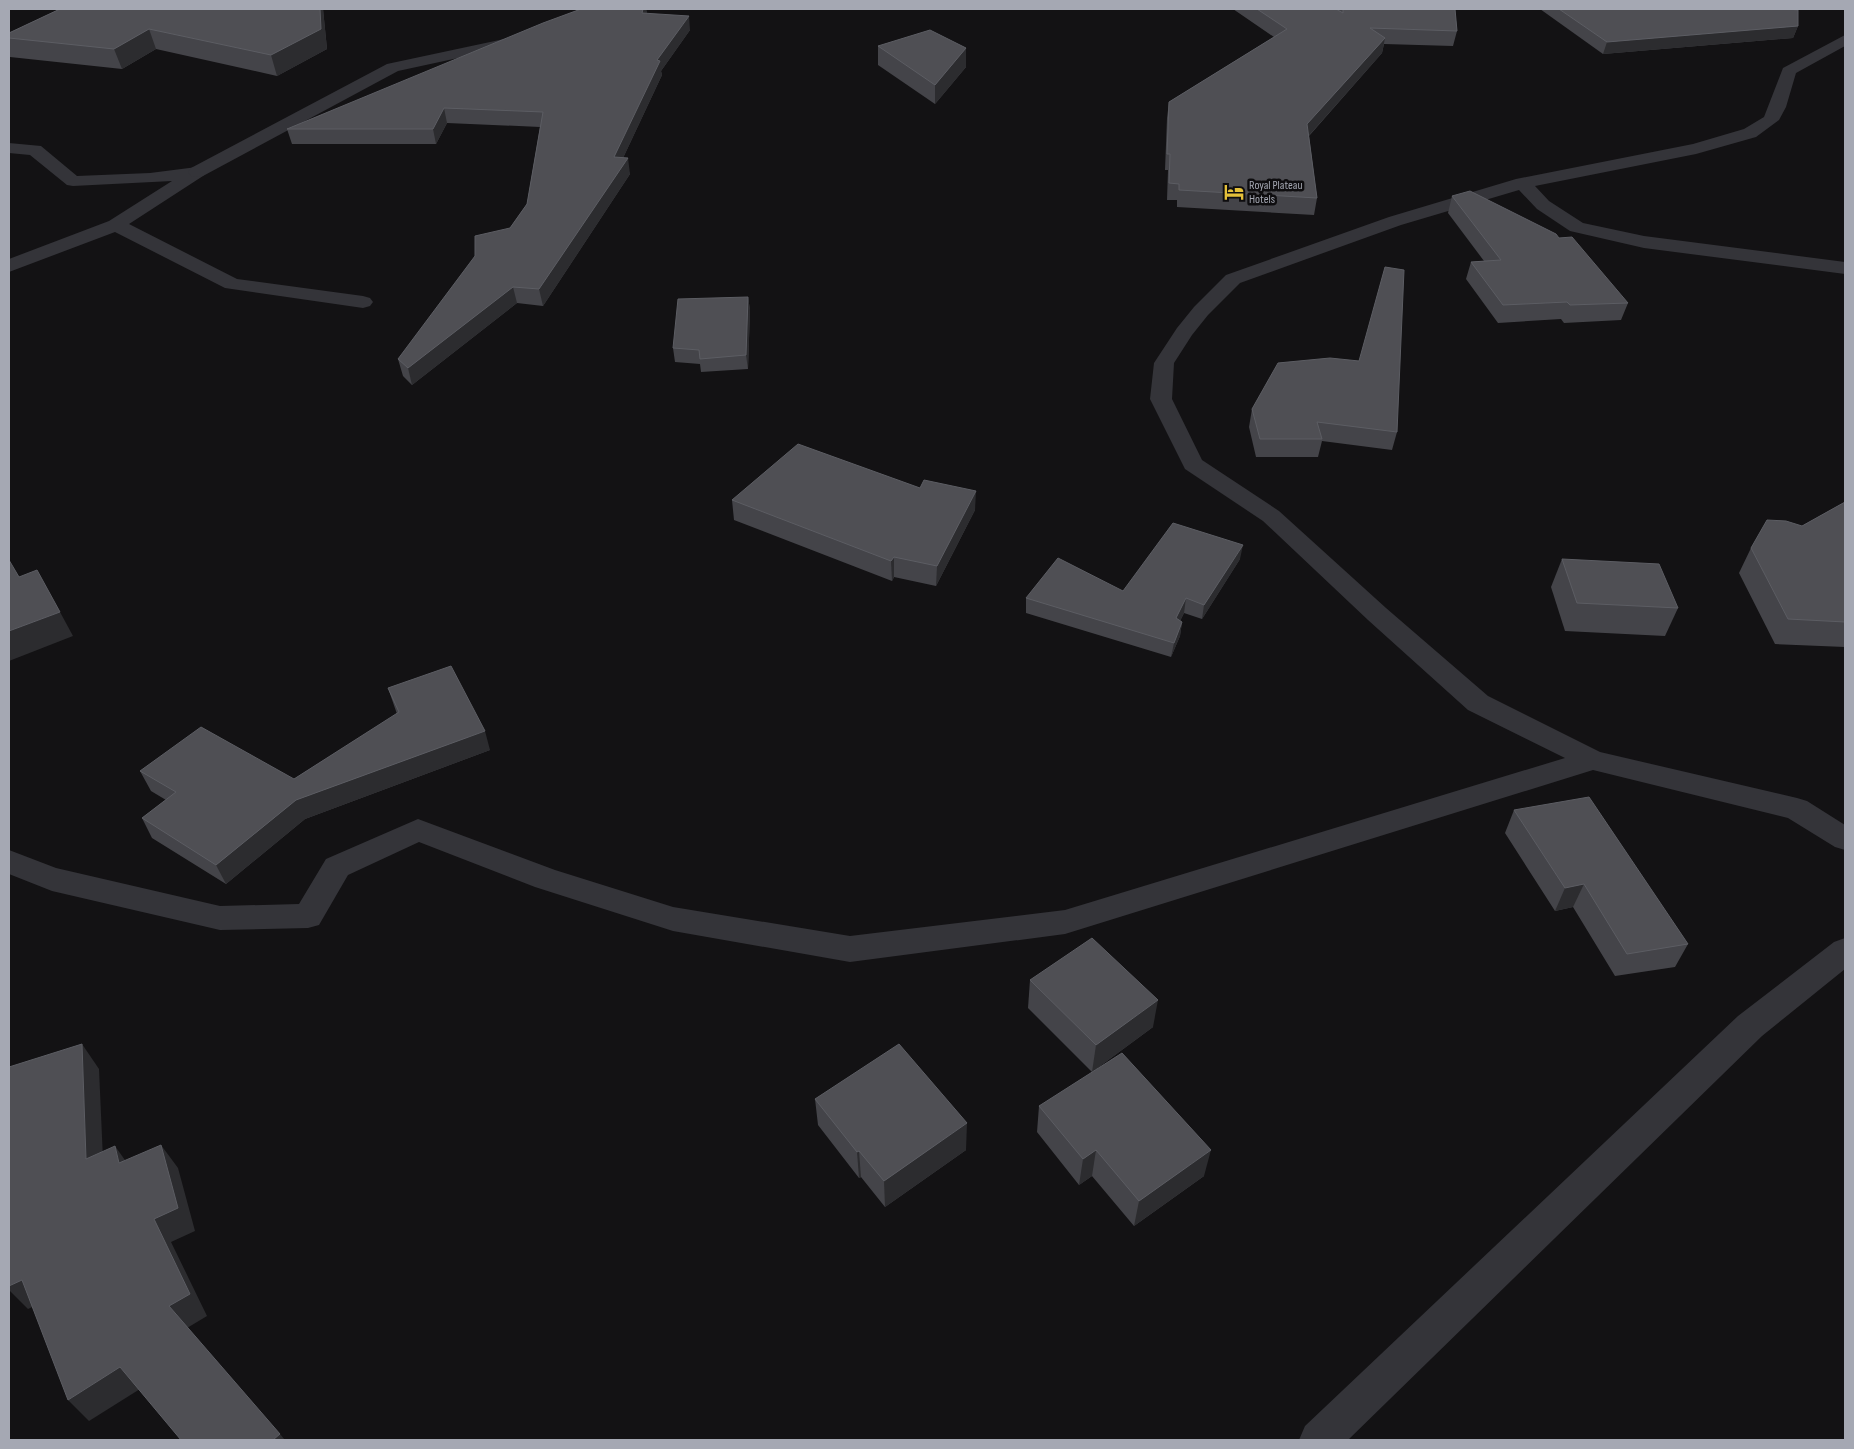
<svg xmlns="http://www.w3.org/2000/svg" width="1854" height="1449" font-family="'Sofia Sans Condensed',sans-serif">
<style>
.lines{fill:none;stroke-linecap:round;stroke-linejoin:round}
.service{fill:#343439;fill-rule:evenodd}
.minor{fill:#343439;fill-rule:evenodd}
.wall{fill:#444449}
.shaded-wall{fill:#2c2c2f}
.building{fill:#4f4f54;stroke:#5c5d63}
.labels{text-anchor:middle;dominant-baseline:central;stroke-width:5;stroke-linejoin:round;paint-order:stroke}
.far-poi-label{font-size:12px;fill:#a5a8b3;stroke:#0e0d0f;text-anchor:start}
</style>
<rect width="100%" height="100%" fill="#131214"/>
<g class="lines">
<!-- service -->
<polygon class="service" points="9,143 41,146 77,176 150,173 197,167 203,168 206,172 203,176 129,224 237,279 363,296 370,298 373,302 370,306 363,308 225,288 115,232 9,272 9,259 109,221 172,181 73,186 67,185 30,155 9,153"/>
<!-- minor -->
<g class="minor">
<polygon points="1845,35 1845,46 1796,73 1786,107 1779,120 1756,137 1696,154 1535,186 1549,201 1583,223 1644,236 1845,262 1845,274 1644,248 1570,231 1537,209 1519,190 1401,225 1240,283 1208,315 1192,335 1174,363 1172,399 1202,460 1279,511 1386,608 1488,696 1600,752 1797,798 1807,801 1845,825 1845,850 1835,847 1788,818 1593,770 1065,934 850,962 673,931 535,887 419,842 348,875 319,925 308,928 220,930 52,891 9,874 9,850 56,868 220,906 299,904 326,859 418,819 555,870 673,907 850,936 1065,910 1565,758 1468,710 1368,620 1263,521 1185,469 1150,399 1154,363 1177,328 1194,307 1226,275 1389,217 1516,179 1693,144 1744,129 1764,117 1783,68"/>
<polygon points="518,36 523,38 526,41 523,44 398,71 203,176 197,177 191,176 188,172 191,168 387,64"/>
<polygon points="1845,938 1845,969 1762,1036 1348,1440 1299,1440 1305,1426 1738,1016 1834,942"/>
</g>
</g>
<!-- wall -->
<g class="wall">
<polygon points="60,9 323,9 327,49 277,76 156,49 122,69 10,57 9,53 9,33"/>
<polygon points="581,9 646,9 647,14 690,30 661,71 662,75 623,158 630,174 543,306 517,303 412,385 403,376 398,359 510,228 527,204 540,127 447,123 436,144 292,144 287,129"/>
<polygon points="1233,9 1336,9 1339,11 1339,9 1455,9 1457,31 1453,46 1384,44 1382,53 1309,136 1317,198 1314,215 1177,207 1177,200 1167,200 1168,170 1165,170 1167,118 1169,102 1274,37"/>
<polygon points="1540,9 1788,9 1798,26 1793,38 1603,54"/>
<polygon points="878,46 966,48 966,67 935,104 878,65"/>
<polygon points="1452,196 1559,238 1628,303 1621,320 1564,323 1561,319 1498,323 1466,279 1471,262 1484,261 1448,213"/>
<polygon points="748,297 750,310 748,369 701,372 700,364 675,362 673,348"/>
<polygon points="1252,409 1397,432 1392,450 1322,441 1318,457 1256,457 1249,427"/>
<polygon points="732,500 975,510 936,586 894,577 892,581 734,520"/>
<polygon points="1845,502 1845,647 1775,644 1739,573 1751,548 1802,526"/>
<polygon points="1240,559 1202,619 1184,613 1180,621 1182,622 1180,636 1171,657 1026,613 1026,598 1123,591"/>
<polygon points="1562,559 1678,608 1665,636 1565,631 1551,587"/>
<polygon points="388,688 490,750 305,819 226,884 152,838 142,818 166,800 151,791 140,771 294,779 397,714"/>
<polygon points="1514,810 1688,944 1675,967 1615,976 1573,907 1555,911 1505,833"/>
<polygon points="1030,980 1153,1027 1092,1072 1028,1008"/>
<polygon points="815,1099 966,1150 885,1207 861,1177 859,1178 818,1125"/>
<polygon points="1039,1106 1204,1176 1134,1226 1092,1176 1079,1185 1037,1132"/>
</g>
<!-- shaded-wall -->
<g class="shaded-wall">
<polygon points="320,9 323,9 327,49 277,76 271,55"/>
<polygon points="643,9 646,9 647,13 644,27 642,13"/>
<polygon points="689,16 690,30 661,71 662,75 616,173 614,157 657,60"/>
<polygon points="1798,26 1793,38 1603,54 1607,42"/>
<polygon points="149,29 156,49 122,69 114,49"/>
<polygon points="1385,38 1382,53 1304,141 1307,124"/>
<polygon points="966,48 966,67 935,104 935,85"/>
<polygon points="444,108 447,123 436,144 433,129"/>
<polygon points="628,158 630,174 543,306 539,289"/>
<polygon points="513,287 517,303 412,385 408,368"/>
<polygon points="748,297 750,310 748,369 746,355"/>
<polygon points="976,491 975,510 936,586 937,566"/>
<polygon points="1243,545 1240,559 1202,619 1204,605"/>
<polygon points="894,557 894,577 892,581 891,561"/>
<polygon points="1186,598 1184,613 1174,633 1176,618"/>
<polygon points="60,612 73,636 9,661 9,631"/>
<polygon points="1182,622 1180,636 1171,657 1174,643"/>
<polygon points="485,731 490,750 305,819 226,884 216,865 296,800"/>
<polygon points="1584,884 1573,907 1555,911 1565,888"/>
<polygon points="1158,1000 1153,1027 1092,1072 1096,1045"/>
<polygon points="82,1044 99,1069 104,1182 86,1159"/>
<polygon points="967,1123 966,1150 885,1207 884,1181"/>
<polygon points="161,1145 178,1168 195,1231 171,1242 207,1316 187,1328 169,1306 154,1219"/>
<polygon points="115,1146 132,1170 119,1163"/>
<polygon points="1096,1150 1092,1176 1079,1185 1083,1159"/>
<polygon points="1211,1150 1204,1176 1134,1226 1139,1201"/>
<polygon points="859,1151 861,1177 859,1178 857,1152"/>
<polygon points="22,1280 43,1302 28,1309 9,1290 9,1286"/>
<polygon points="120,1367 140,1389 89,1421 68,1400"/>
<polygon points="280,1434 285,1440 273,1440"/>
</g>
<!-- building -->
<g class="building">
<polygon points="60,9 320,9 321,29 271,55 149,29 114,49 9,38 9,33"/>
<polygon points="581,9 643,9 642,13 689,16 657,60 660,61 614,157 628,158 539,289 513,287 408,368 398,359 475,256 475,236 510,228 527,204 543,112 444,108 433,129 287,129 543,23"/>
<polygon points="1257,9 1336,9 1343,13 1343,9 1455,9 1457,31 1370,28 1385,38 1307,124 1317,198 1179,190 1179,184 1169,183 1170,154 1167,154 1169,102 1287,29"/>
<polygon points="1559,9 1788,9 1798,10 1798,26 1607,42"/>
<polygon points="930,30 966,48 935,85 878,46"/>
<polygon points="1470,191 1556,234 1559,238 1572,237 1628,303 1570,305 1567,302 1503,305 1471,262 1501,260 1452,196"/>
<polygon points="1385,267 1404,270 1397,432 1317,422 1322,439 1260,439 1252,409 1278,363 1330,358 1359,361"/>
<polygon points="748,297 746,355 700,359 699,350 673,348 678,299"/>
<polygon points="798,444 920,488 924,480 976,491 937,566 894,557 891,561 732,500"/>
<polygon points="1845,502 1845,622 1788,619 1751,548 1767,520 1786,521 1802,526"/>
<polygon points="1173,523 1243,545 1204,605 1186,598 1176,618 1182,622 1174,643 1026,598 1058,558 1123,591"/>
<polygon points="1562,559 1659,564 1678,608 1577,603"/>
<polygon points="9,560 19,577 37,570 60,612 9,631"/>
<polygon points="451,666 485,731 296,800 216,865 142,818 176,792 140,771 201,727 294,779 399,712 388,688"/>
<polygon points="1589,797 1688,944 1627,954 1584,884 1565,888 1514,810"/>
<polygon points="1092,938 1158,1000 1096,1045 1030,980"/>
<polygon points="82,1044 86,1159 115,1146 119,1163 161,1145 178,1208 154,1219 190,1294 169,1306 280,1434 273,1440 181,1440 120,1367 68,1400 22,1280 9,1286 9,1067"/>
<polygon points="899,1044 967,1123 884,1181 859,1151 857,1152 815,1099"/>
<polygon points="1122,1053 1211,1150 1139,1201 1096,1150 1083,1159 1039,1106"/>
</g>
<!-- icons -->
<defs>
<symbol id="hotel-bare" viewBox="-9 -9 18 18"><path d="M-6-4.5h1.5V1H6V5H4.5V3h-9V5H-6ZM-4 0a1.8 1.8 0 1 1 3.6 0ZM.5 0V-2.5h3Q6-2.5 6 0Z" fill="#e4c03a" stroke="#0e0d0f" stroke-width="2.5" paint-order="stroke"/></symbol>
</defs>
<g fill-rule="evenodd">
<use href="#hotel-bare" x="1220" y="178" width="28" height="28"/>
</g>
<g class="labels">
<!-- far-poi labels -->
<g class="far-poi-label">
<text x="1249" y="185">Royal Plateau<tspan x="1249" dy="14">Hotels</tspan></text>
</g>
</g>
<!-- border -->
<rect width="1854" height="1449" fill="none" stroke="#a5a8b3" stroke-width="20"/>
</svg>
